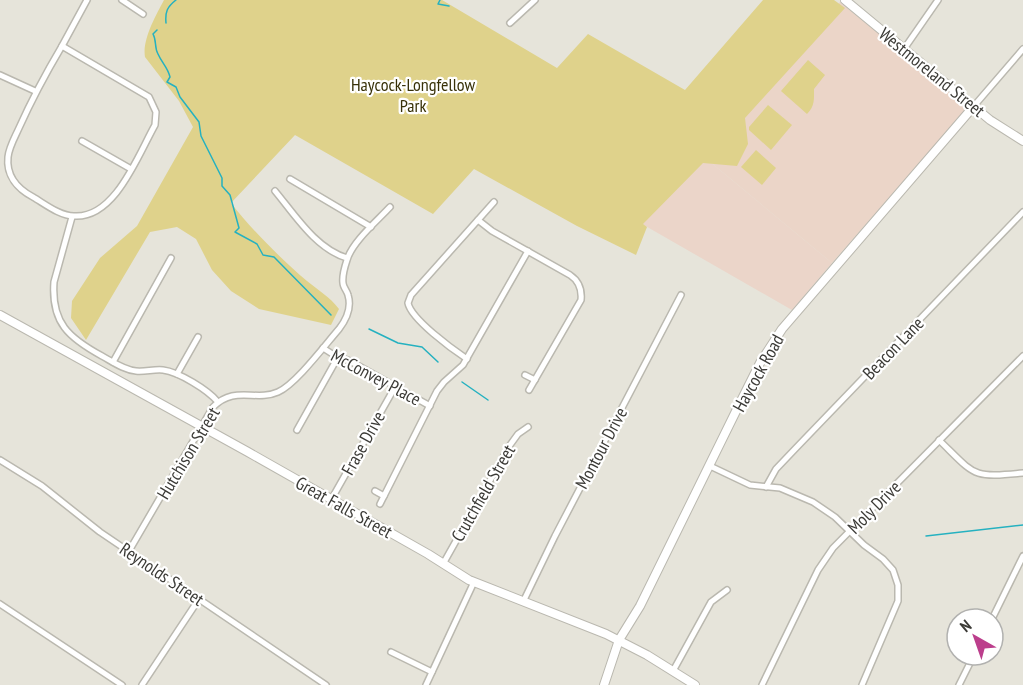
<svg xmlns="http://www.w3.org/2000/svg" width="1023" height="685" font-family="'PT Sans Narrow',sans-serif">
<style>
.industrial{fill:#ebd5c9}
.education{fill:#ebd5c8}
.green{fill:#dfd28b}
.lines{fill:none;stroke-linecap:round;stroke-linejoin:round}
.stream{stroke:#25b1c0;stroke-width:1.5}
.street-casing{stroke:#bab8af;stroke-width:8}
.secondary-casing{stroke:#bab8af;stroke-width:10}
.street{stroke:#fff;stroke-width:5}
.secondary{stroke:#fff;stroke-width:8}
.labels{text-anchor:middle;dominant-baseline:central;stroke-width:4.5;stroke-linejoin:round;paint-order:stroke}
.street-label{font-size:18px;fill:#3c3b37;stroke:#fff}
.park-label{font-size:18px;fill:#383108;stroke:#fff}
</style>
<rect width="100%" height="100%" fill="#e6e4da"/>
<!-- industrial -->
<polygon class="industrial" points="703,156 832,263 792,310 642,224"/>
<!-- education -->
<polygon class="education" points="840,2 968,107 832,263 703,156"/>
<!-- green -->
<g class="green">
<path d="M 164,0 L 442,0 L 557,68 L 588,34 L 685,90 L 763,0 L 834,0 L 845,8 L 745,118 L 748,144 L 737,166 L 703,163 L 643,224 L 647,227 L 636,255 L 577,226 L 474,169 L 433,214 L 295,135 L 231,203 C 250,228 282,260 307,281 C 318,290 330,297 339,309 L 331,325 L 259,309 L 231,291 L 212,270 L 196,239 L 177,227 L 150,232 L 86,340 L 71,318 L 72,301 L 100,258 L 137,226 L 193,127 L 179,101 L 145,57 C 142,40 156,15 164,0 Z"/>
<path d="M 808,60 L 825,75 L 814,89 C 814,99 815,106 807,114 L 781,91 Z"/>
<polygon points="768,105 792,125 771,150 749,130 749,127"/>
<polygon points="756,150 776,168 762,185 741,167"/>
</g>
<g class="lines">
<!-- stream -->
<g class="stream">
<polyline points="440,0 438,4 449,6"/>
<path d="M 166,23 C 165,12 167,7 176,0"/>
<path d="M 157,30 L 153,34 C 157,41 154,47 158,54 C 162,63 168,68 170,77 L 167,82 L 176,87 L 180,97 L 199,122 L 201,136 L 222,178 L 222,186 L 230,195 L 239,228 L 235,232 L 257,244 L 263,255 L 274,257 L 331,315"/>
<polyline points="369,329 398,343 422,347 438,362"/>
<polyline points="462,382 488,400"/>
<polyline points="926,536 1023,525"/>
</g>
<defs>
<g id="street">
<polyline points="122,0 143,14"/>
<polyline points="510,23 535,0"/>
<path d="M 62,46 L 149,97 L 156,112 L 155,125 C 138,155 115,219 74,216 C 60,216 45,204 33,197 C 18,189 6,176 8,157 C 9,147 15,137 19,128 C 32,99 46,73 62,46 Z"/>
<polyline points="62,46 87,0"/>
<polyline points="904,49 938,0"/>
<polyline points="0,75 35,91"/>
<polyline points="974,106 1023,49"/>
<polyline points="82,141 131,169"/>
<polyline points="290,179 371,227"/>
<path d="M 275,191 C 295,215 316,249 347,258"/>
<path d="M 72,217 L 54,282 C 51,323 69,338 102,356 C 113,362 124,370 136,371 C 145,372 154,369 163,370 C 179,372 208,390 218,402"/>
<path d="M 478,220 L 492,231 L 570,275 C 579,281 582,290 581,300 L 529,390"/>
<polyline points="323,348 334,355 350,361 430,406"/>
<path d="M 467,359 C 452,349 411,319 408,303 L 411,295 L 494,202"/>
<polyline points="113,362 171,258"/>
<polyline points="177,374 198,337"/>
<polyline points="525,375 535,380"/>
<polyline points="297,430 338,357"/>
<path d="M 939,440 C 976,476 971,478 1023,473"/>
<polyline points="0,460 42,486 100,532 326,685"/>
<polyline points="710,466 750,485 780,488 813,502 835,517 864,545 883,559 893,570 898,585 898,601 862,685"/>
<polyline points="766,487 776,469 796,448 1023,212"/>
<polyline points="375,491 384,496 380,504"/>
<polyline points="384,496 437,391 444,382 463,365 528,251"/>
<polyline points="331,500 395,387"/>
<path d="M 129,551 L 213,407 C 235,385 255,402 278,392 C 296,384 325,345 339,329 C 346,320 352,308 348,295 C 347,291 343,287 343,283 C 342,276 345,266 347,260 C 352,242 377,221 390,207"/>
<polyline points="443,564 510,445 518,434 528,427"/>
<polyline points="523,602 555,536 681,295"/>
<polyline points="0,604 122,685"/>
<polyline points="992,619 1023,556"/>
<polyline points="391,652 432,672"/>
<polyline points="673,671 711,602 727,590"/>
<polyline points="142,685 199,599"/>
<polyline points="426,685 474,582"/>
<polyline points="762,685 818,570 833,548 1023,356"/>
<polyline points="959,685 974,655"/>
</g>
<g id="secondary">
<polyline points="845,0 990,120 1023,141"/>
<polyline points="0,315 248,452 428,554 469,580 606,634 647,655 695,685"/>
<polyline points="604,685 619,640 640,606 739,405 760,363 782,329 974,106"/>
</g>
</defs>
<!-- street casing -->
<use href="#street" class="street-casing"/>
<!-- secondary casing -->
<use href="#secondary" class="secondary-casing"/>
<!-- street -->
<use href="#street" class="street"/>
<!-- secondary -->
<use href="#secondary" class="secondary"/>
</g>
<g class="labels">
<!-- street labels -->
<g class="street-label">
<text transform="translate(932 72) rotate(39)">Westmoreland Street</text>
<text transform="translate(893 348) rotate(-46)">Beacon Lane</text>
<text transform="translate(758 373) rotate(-61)">Haycock Road</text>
<text transform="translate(376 377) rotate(28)">McConvey Place</text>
<text transform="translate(363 443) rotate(-61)">Frase Drive</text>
<text transform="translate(601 448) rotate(-62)">Montour Drive</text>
<text transform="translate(188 453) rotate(-59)">Hutchison Street</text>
<text transform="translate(483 493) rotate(-60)">Crutchfield Street</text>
<text transform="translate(344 507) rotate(29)">Great Falls Street</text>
<text transform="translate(874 507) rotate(-45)">Moly Drive</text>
<text transform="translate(162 574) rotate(34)">Reynolds Street</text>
</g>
<!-- park labels -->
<g class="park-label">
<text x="413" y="84">Haycock-Longfellow<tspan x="413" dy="21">Park</tspan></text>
</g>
</g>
<!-- north arrow -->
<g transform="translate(975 637) rotate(320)"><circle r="28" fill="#ffffff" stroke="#b1b1af" stroke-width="1.5"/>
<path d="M0-4.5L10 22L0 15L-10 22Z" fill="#bc3e8c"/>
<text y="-9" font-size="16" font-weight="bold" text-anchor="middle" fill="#3c3b37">N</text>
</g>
</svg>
